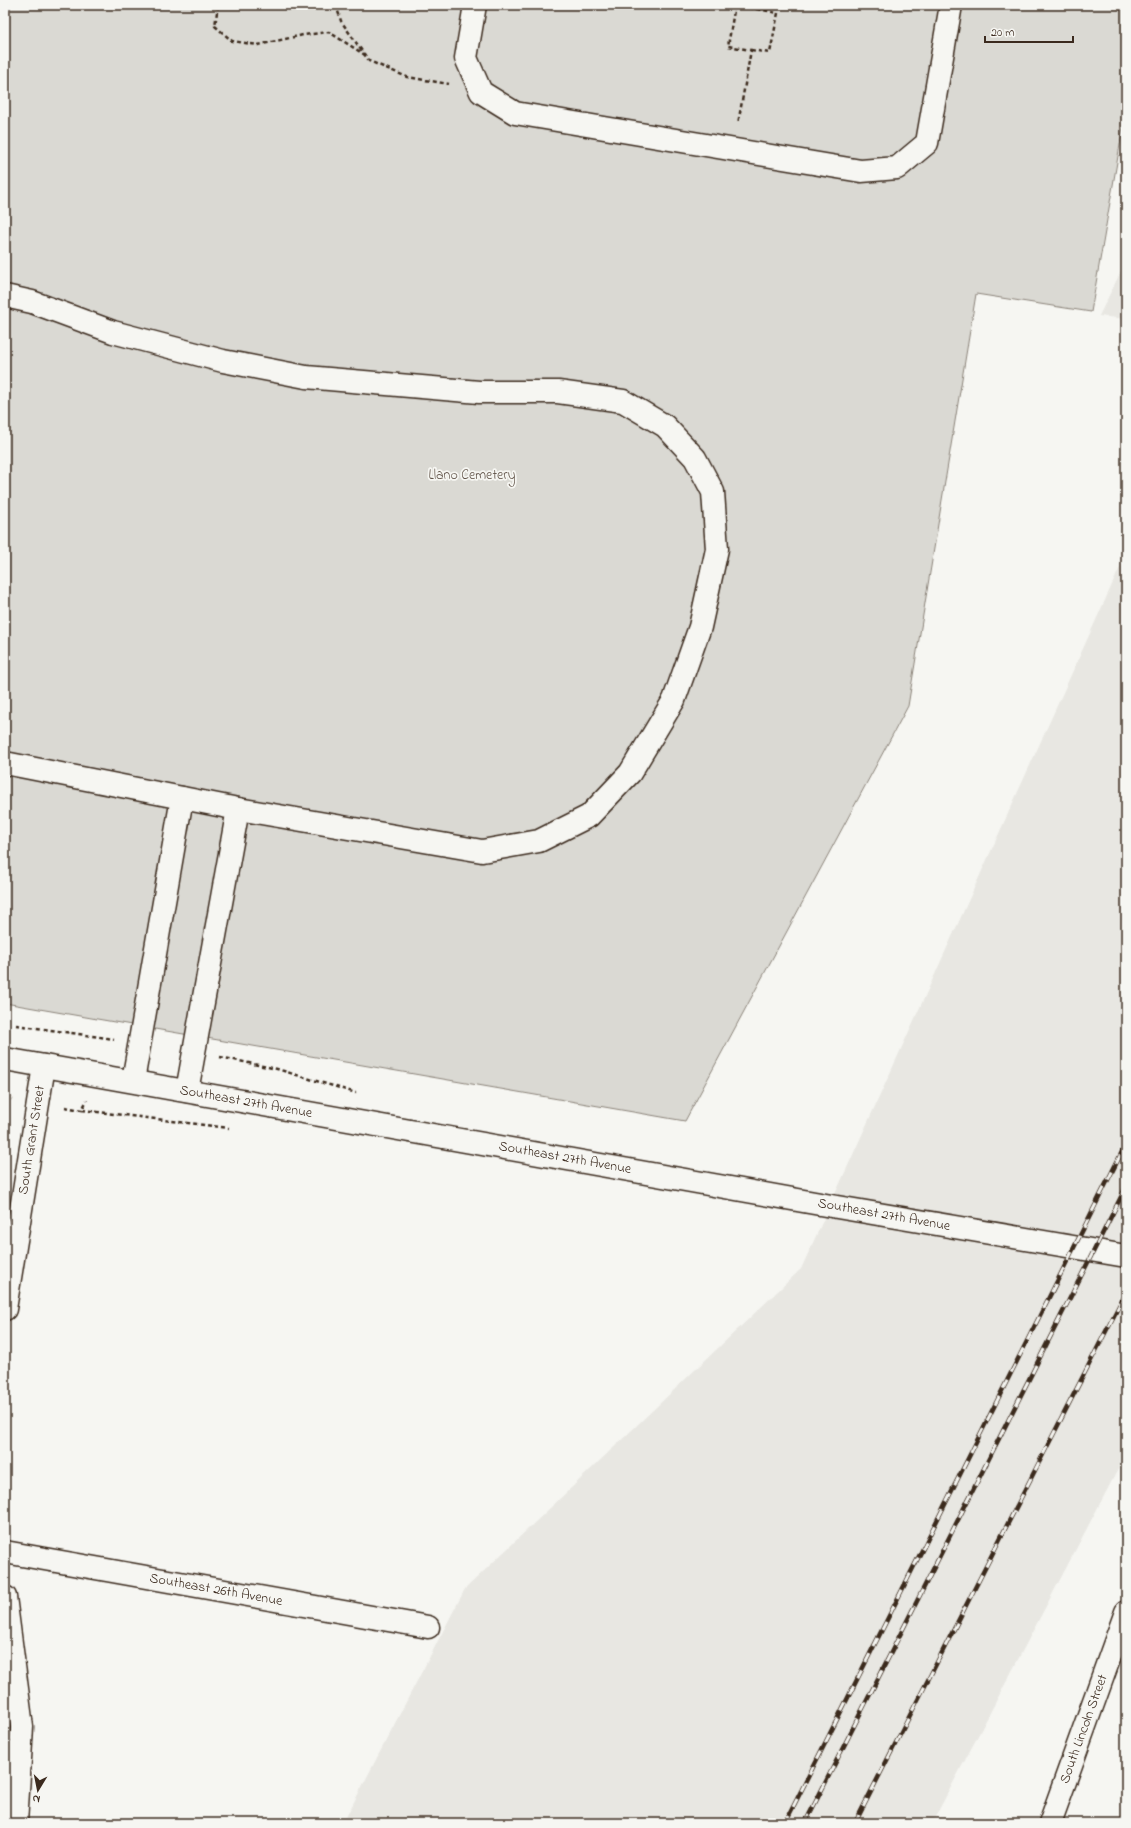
<svg xmlns="http://www.w3.org/2000/svg" width="1131" height="1828" font-family="'Indie Flower',sans-serif">
<style>
.built{fill:#e8e7e2}
.green{fill:#dad9d3;stroke:#8a8278}
.lines{fill:none;stroke-linecap:round;stroke-linejoin:round}
.minor-casing{stroke:#3b2a1e;stroke-width:25}
.major-casing{stroke:#3b2a1e;stroke-width:25}
.path{stroke:#3b2a1e;stroke-width:2.5;stroke-dasharray:4 3;stroke-linecap:butt}
.minor{stroke:#f6f6f2;stroke-width:22}
.major{stroke:#f6f6f2;stroke-width:22}
.rail-casing{stroke:#3b2a1e;stroke-width:4.5}
.rail{stroke:#f6f6f2;stroke-width:3;stroke-dasharray:9;stroke-linecap:butt}
.labels{text-anchor:middle;dominant-baseline:central;stroke-width:3.5;stroke-linejoin:round;paint-order:stroke}
.park-label{font-size:14px;fill:#63564b;stroke:#f6f6f2}
.street-label{font-size:14px;fill:#3b2a1e;stroke:#f6f6f2}
</style>
<rect width="100%" height="100%" fill="#f6f6f2"/>
<filter id="ink" filterUnits="userSpaceOnUse"><feTurbulence type="fractalNoise" baseFrequency=".025" numOctaves="2"/><feDisplacementMap in="SourceGraphic" scale="8" xChannelSelector="R" yChannelSelector="G"/><feConvolveMatrix kernelMatrix="1 2 1 2 8 2 1 2 1" color-interpolation-filters="sRGB"/></filter>
<g filter="url(#ink)">
<!-- built -->
<g class="built">
<polygon points="1126,261 1126,319 1099,316"/>
<polygon points="1126,554 1126,1454 932,1823 343,1823 465,1589 801,1269"/>
</g>
<!-- green -->
<polygon class="green" points="5,5 1126,5 1126,110 1091,312 976,294 908,706 685,1121 5,1003"/>
<g class="lines">
<defs>
<g id="minor">
<polyline points="475,5 466,58 481,92 515,113 861,171 897,168 927,143 951,5"/>
<polyline points="5,296 32,302 113,332 223,361 306,377 479,392 558,392 623,401 665,426 695,458 713,492 717,549 700,627 674,700 630,773 589,816 539,841 482,851 238,809 5,763"/>
<polyline points="133,1081 182,798"/>
<polyline points="187,1091 238,809"/>
<polyline points="5,1309 44,1066"/>
<polyline points="5,1552 428,1627"/>
<polyline points="5,1597 22,1727 16,1823"/>
<polyline points="1050,1823 1126,1612"/>
</g>
<polyline id="major" points="5,1059 837,1207 1126,1256"/>
</defs>
<!-- minor casing -->
<use href="#minor" class="minor-casing"/>
<!-- major casing -->
<use href="#major" class="major-casing"/>
<!-- path -->
<g class="path">
<polyline points="218,5 215,26 232,41 258,45 303,35 329,32 365,55"/>
<polyline points="336,5 341,21 369,61 407,77 449,84"/>
<polyline points="735,5 728,46 751,50 738,124"/>
<polyline points="735,5 757,9 758,5"/>
<polyline points="751,50 770,53 778,13 757,9"/>
<polyline points="16,1025 114,1039"/>
<polyline points="220,1057 277,1069 356,1093"/>
<polyline points="5,1097 12,1099"/>
<polyline points="65,1107 82,1110 87,1100"/>
<polyline points="82,1110 229,1128"/>
</g>
<!-- minor -->
<use href="#minor" class="minor"/>
<!-- major -->
<use href="#major" class="major"/>
<defs>
<g id="rail">
<polyline points="785,1823 1126,1144"/>
<polyline points="805,1823 1126,1187"/>
<polyline points="855,1823 1126,1292"/>
</g>
</defs>
<!-- rail casing -->
<use href="#rail" class="rail-casing"/>
<!-- rail -->
<use href="#rail" class="rail"/>
</g>
</g>
<g class="labels">
<!-- park labels -->
<g class="park-label">
<text x="472" y="475">Llano Cemetery</text>
</g>
<!-- street labels -->
<g class="street-label">
<text transform="translate(246 1102) rotate(10)">Southeast 27th Avenue</text>
<text transform="translate(32 1140) rotate(-81)">South Grant Street</text>
<text transform="translate(565 1158) rotate(10)">Southeast 27th Avenue</text>
<text transform="translate(884 1215) rotate(10)">Southeast 27th Avenue</text>
<text transform="translate(216 1590) rotate(10)">Southeast 26th Avenue</text>
<text transform="translate(1084 1729) rotate(-70)">South Lincoln Street</text>
</g>
</g>
<!-- margin -->
<rect width="1131" height="1828" fill="none" stroke="#f6f6f2" stroke-width="20"/>
<rect x="10" y="10" width="1111" height="1808" fill="none" stroke="#3b2a1e" stroke-width="1.5" filter="url(#ink)"/>
<!-- north arrow -->
<g transform="translate(38 1790) rotate(190)" stroke="#f6f6f2" stroke-width="3" paint-order="stroke">
<path d="M0-3L7 15L0 10L-7 15Z" fill="#3b2a1e"/>
<text y="-6" font-size="11" font-weight="bold" text-anchor="middle" fill="#3b2a1e">N</text>
</g>
<!-- scale -->
<path d="M985 36v6h88v-6" fill="none" stroke="#3b2a1e" stroke-width="2"/>
<text x="991" y="36" font-size="12" fill="#3b2a1e" stroke="#f6f6f2" stroke-width="3" paint-order="stroke">20 m</text>
</svg>
